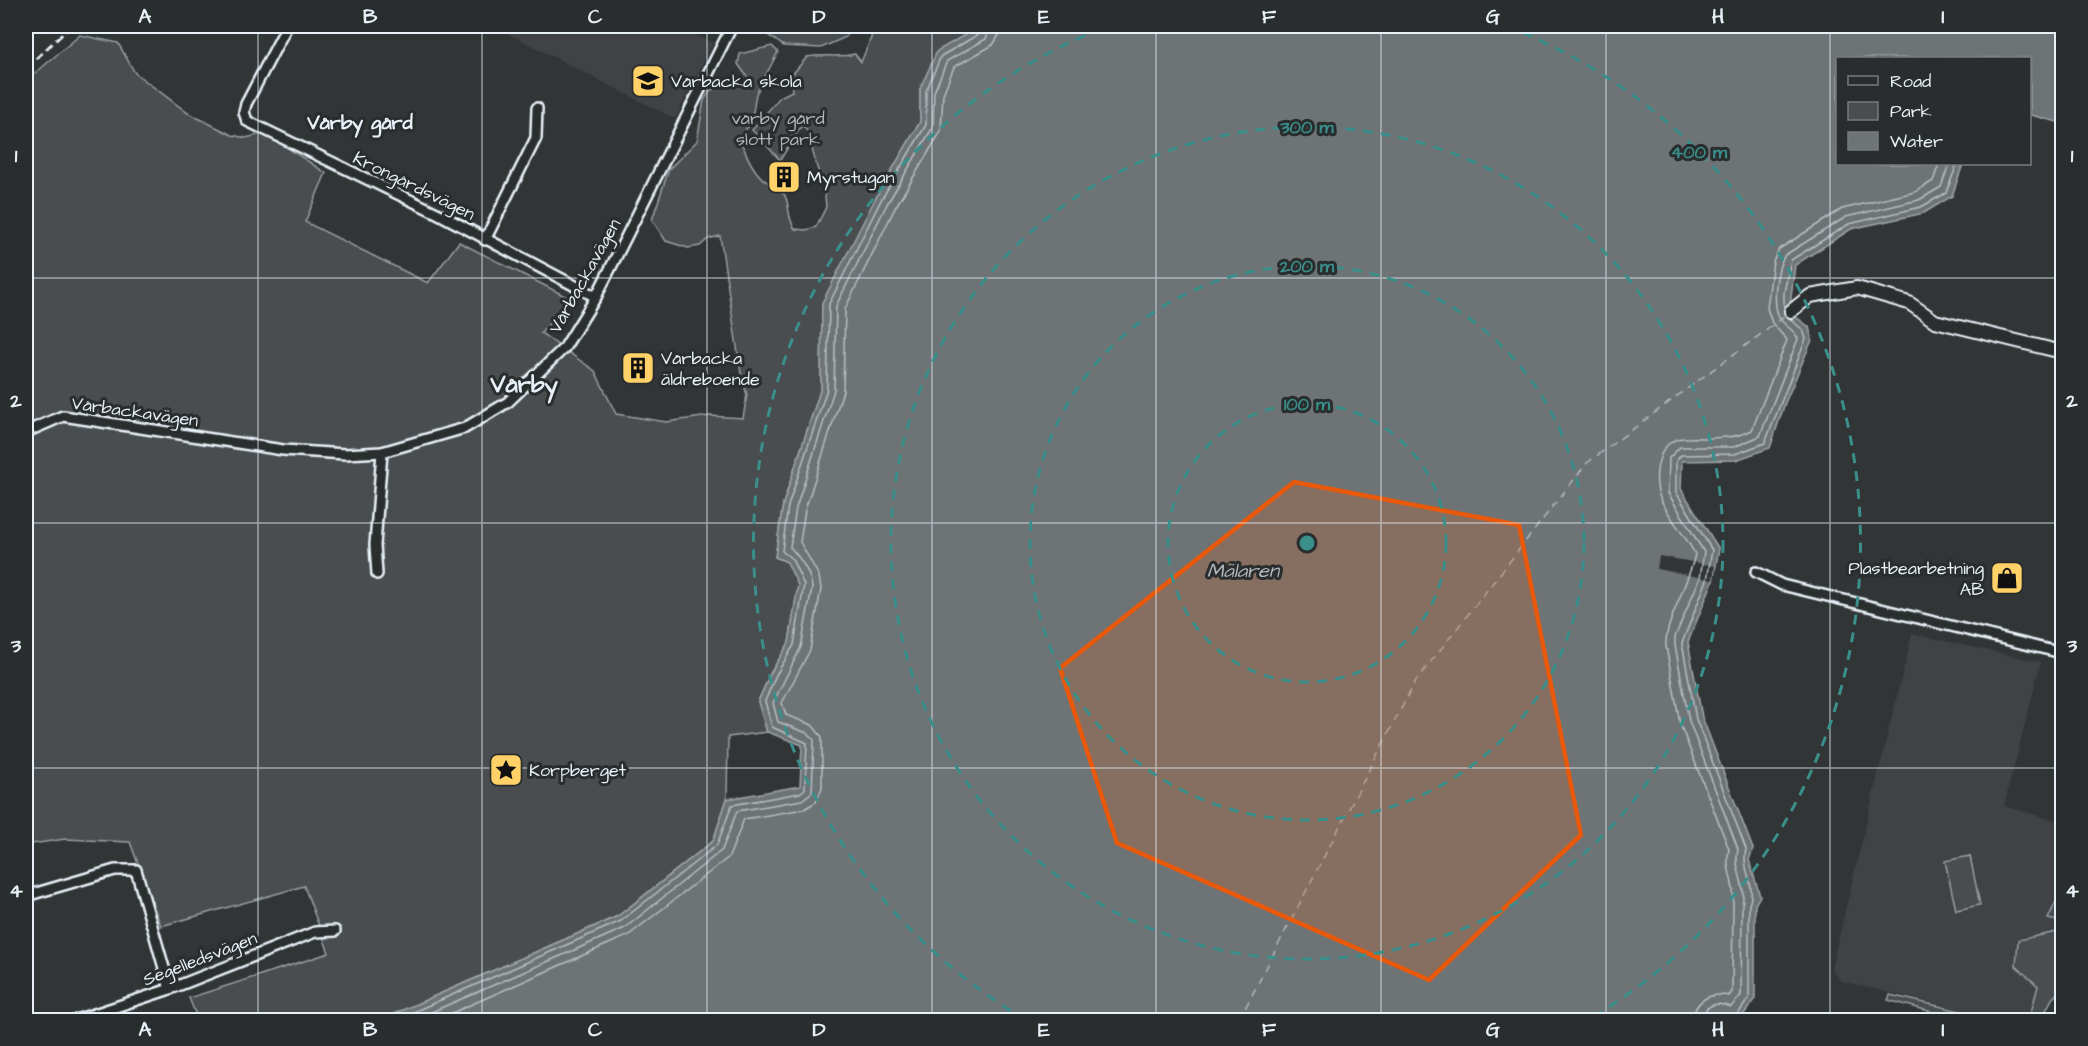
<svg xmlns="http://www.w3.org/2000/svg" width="2088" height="1046" font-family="'Architects Daughter',sans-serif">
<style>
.built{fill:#3f4244}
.green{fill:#494d4f;stroke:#989fa4;stroke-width:1.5}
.water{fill:#6e7376;stroke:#9fa5aa;stroke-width:1.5}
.pier{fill:#323536}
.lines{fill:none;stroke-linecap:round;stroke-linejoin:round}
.shore{stroke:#b7bfc4;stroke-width:1.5}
.ferry{stroke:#b1b8be;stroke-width:1.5;stroke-dasharray:8 6;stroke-linecap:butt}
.minor-casing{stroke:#e8f1f8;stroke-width:14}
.secondary-casing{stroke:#e8f1f8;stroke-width:16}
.minor{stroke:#2a2d2e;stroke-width:9}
.secondary{stroke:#2a2d2e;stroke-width:12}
.rail{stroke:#e8f1f8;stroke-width:3;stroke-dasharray:9 4.5;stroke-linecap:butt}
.marked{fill:#e8590c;fill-opacity:0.2;stroke:#e8590c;stroke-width:4.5;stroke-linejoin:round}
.grid{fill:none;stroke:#e8f1f8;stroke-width:1.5;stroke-opacity:0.55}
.ring{fill:none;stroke:#3a8f8a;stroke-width:3;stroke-dasharray:10 8}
.labels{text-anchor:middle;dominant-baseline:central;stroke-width:6;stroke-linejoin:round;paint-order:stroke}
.poi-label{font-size:18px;fill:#e8f1f8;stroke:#2a2d2e;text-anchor:start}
.park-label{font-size:18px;fill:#b0b8bd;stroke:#2a2d2e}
.street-label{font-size:18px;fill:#e8f1f8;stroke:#2a2d2e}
.neighbourhood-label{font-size:20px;font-weight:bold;fill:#e8f1f8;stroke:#2a2d2e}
.water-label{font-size:20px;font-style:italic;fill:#b1b8be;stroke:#2a2d2e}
.district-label{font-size:24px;font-weight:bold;fill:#e8f1f8;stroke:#2a2d2e}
.centre{fill:#3a8f8a;stroke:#2a2d2e;stroke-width:3}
.ring-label{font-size:18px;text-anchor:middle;font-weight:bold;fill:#3a8f8a;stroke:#2a2d2e;stroke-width:6;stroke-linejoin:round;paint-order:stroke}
.neatline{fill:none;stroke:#e8f1f8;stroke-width:2}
.grid-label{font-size:20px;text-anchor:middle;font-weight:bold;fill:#e8f1f8}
</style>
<rect width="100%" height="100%" fill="#323536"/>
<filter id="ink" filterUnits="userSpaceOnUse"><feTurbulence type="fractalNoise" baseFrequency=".0167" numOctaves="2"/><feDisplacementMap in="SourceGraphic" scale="12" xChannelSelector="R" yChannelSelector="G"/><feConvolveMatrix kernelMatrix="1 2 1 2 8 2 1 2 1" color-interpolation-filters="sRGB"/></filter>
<g filter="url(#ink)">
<!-- built -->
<g class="built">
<polygon points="493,26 677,26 713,43 675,119"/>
<polygon points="1912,634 2041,662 2004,806 2062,822 2062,922 2029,1020 2002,1020 1841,981 1831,969"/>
</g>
<!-- green -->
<g class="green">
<polygon points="761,26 852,26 846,37 821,48 784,46 759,29"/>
<path d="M 873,26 L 980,26 L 920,89 L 920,122 L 822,303 L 821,388 L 783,504 L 775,557 L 787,562 L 798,585 L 789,643 L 771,672 L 758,701 L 767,732 L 728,737 L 727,799 L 713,841 L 618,916 L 380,1020 L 198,1020 L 189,998 L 329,953 L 304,886 L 161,926 L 130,842 L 65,839 L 26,845 L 26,81 L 80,35 L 118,43 L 135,73 L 188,113 L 232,135 L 246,138 L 265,133 L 326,173 L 305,222 L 428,283 L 459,242 L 571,299 L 541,333 L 595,371 L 616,414 L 666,422 L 710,416 L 743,418 L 747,395 L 741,373 L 720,236 L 708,239 L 700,246 L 688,248 L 666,241 L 652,220 L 669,169 L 697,141 L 704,100 L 710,91 L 720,85 L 751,82 L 738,64 L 740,54 L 772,46 L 778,52 L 756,94 L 751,124 L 739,137 C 745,151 751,168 762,178 C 769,185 778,186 784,194 C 791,205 786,216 795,229 L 806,230 L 816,227 L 826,207 L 825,196 L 807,131 L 802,125 L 780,160 L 752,130 L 780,97 L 792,91 L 791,76 L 807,57 C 823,54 840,58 855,54 L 861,62 L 871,38 Z"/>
<polygon points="1970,856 1980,905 1956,910 1945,861"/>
<polygon points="2062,889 2062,922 2048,919"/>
<polygon points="2062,931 2062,988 2052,999 2041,1020 2029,1020 2038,986 2016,966 2018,940"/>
<polygon points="1890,995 2000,1020 1962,1020 1888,1000"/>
</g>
<!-- water -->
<polygon class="water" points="980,26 2062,26 2062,123 2030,115 2030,58 1838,58 1838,164 1963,164 1952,196 1924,213 1851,229 1795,265 1790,306 1795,316 1809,327 1812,340 1785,403 1770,448 1736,460 1682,461 1681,489 1719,549 1713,581 1688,642 1702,717 1753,849 1749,860 1760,896 1755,905 1755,1000 1739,1020 1724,1020 1718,1016 1713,1020 380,1020 618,916 713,841 727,799 800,786 802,745 767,732 758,702 771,672 789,643 798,585 787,562 775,557 783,504 821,388 822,303 876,197 920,122 920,89 937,51"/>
<!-- pier -->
<polygon class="pier" points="1659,556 1715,566 1713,580 1657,569"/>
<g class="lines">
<!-- shore -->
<g class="shore">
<polyline points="1784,308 1784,292 1791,260 1849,224 1921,207 1946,193 1957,164"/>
<polyline points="395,1020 621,921 717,845 732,805 800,793 805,789 807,743 772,727 765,701 776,675 794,645 804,585 792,559 782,551 788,506 827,389 829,304 881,200 926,125 926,91 941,56 981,33 984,26"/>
<path d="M 413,1020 L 625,928 L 722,850 L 737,811 L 802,800 L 812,792 L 814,740 L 807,733 L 778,722 L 773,703 L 801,647 L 812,588 C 811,573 799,557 790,547 L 796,508 L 834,390 L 836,306 L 887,204 L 933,127 L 934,92 L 947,61 L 986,39 L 991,26"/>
<polyline points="436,1020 629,935 729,857 744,819 804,809 816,802 822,788 822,737 812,725 786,715 782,703 810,650 821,589 819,576 800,542 805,510 843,391 845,309 895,208 941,131 943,94 954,67 993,45 999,35 1000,26"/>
<path d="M 1693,1020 C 1694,1000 1710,992 1729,996 L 1732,992 L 1733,904 C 1736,881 1724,871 1729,849 L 1680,724 L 1666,646 C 1664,624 1690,581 1695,554 C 1685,535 1669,518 1660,498 C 1652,478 1657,439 1684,438 C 1708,437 1731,441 1752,430 L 1787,340 L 1772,323 L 1767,308 L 1773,261 L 1779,249 L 1842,209 L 1915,192 L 1933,181 L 1939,164"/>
<path d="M 1702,1020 C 1704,1003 1718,1002 1731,1007 L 1741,995 L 1742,905 C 1747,881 1733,872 1738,849 L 1689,721 L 1675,645 L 1675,637 L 1700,578 L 1704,552 L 1668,493 L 1669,458 L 1680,447 L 1734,447 L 1760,436 L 1798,339 C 1795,329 1783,326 1779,317 C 1772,302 1776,268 1785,255 L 1846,217 L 1919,200 L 1941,187 L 1949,164"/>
<path d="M 1734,1020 L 1749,998 L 1749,905 C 1757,884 1741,871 1746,849 L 1696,719 L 1682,643 L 1707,580 L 1712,550 L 1676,492 L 1676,461 L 1681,455 L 1735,454 L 1765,443 L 1806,339 L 1803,330 L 1789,318"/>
</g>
<!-- ferry -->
<polyline class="ferry" points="1239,1020 1415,682 1587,463 1788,314"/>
<defs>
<g id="minor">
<polyline points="287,26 246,104 244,112 247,121 439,214 596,297"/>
<polyline points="485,240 536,138 537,108"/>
<polyline points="26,432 63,416 283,450 345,454 382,452 465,428 508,402 565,347 596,297 732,26"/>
<polyline points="1756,572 1782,585 2062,653"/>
<polyline points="377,574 375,545 382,452"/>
<polyline points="26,896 115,870 136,870 170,989"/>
<polyline points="76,1020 170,989 315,932 335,931"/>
</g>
<polyline id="secondary" points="1791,311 1810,296 1857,288 1909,303 1935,321 2062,352"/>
</defs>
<!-- minor casing -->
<use href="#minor" class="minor-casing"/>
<!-- secondary casing -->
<use href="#secondary" class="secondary-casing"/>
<!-- minor -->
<use href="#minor" class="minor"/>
<!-- secondary -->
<use href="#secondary" class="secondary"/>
<!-- rail -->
<g class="rail">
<polyline points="26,39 40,26"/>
<polyline points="26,68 71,26"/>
</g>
</g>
</g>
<!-- marked area -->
<path class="marked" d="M 1294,482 L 1519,525 L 1581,835 L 1429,980 L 1117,843 L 1060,668 Z"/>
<!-- grid -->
<path class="grid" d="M 258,26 L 258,1020M 482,26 L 482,1020M 707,26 L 707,1020M 932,26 L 932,1020M 1156,26 L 1156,1020M 1381,26 L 1381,1020M 1606,26 L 1606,1020M 1830,26 L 1830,1020M 26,278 L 2062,278M 26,523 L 2062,523M 26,768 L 2062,768"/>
<!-- distance rings -->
<g class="ring">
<circle cx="1307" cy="543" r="139"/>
<circle cx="1307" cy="543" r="277"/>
<circle cx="1307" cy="543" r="416"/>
<path d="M1026 1020A554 554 0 0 1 1108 26M1506 26A554 554 0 0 1 1588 1020"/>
</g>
<!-- icons -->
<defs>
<symbol id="school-square" viewBox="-11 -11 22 22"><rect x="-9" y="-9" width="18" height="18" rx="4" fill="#ffd166" stroke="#2a2d2e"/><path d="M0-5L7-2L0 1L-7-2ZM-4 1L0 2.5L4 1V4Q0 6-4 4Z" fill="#111"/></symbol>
<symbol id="building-square" viewBox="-11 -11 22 22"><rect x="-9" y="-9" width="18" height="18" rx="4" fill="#ffd166" stroke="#2a2d2e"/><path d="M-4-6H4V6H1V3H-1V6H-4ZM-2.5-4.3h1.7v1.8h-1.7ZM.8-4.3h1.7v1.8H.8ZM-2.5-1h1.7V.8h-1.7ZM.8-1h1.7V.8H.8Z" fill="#111"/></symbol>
<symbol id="shop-square" viewBox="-11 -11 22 22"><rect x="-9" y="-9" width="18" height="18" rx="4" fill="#ffd166" stroke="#2a2d2e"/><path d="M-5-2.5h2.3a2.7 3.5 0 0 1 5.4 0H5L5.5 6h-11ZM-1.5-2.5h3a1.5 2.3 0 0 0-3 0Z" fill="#111"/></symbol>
<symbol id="sight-square" viewBox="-11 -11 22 22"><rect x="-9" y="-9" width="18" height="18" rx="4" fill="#ffd166" stroke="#2a2d2e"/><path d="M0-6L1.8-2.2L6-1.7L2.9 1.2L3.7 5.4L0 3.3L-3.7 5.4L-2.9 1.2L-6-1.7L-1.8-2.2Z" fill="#111"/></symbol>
</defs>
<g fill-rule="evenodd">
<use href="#school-square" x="629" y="62" width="38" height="38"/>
<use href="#building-square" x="765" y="158" width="38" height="38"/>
<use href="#building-square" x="619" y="349" width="38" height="38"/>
<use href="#shop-square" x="1988" y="559" width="38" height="38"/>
<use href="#sight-square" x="487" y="751" width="38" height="38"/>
</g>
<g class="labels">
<!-- poi labels -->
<g class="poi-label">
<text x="671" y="81">Vårbacka skola</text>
<text x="807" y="177">Myrstugan</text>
<text x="661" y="358">Vårbacka<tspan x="661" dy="21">äldreboende</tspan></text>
<text x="1984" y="568" text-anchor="end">Plastbearbetning<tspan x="1984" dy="21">AB</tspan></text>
<text x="529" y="770">Korpberget</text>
</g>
<!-- park labels -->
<g class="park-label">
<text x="778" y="118">vårby gård<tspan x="778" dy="21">slott park</tspan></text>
</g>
<!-- street labels -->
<g class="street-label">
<text transform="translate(414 186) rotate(26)">Krongårdsvägen</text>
<text transform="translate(585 276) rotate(-61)">Vårbackavägen</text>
<text transform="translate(135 412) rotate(8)">Vårbackavägen</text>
<text transform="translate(200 959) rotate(-21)">Segelledsvägen</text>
</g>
<!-- neighbourhood labels -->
<g class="neighbourhood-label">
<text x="360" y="123">Vårby gård</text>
</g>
<!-- water labels -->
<g class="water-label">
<text x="1243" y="571">Mälaren</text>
</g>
<!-- district labels -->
<g class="district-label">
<text x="524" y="385">Vårby</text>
</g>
</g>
<circle cx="1307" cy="543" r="9" class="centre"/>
<g class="ring-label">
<text x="1307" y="133">300 m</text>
<text x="1699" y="158">400 m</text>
<text x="1307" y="272">200 m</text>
<text x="1307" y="410">100 m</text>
</g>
<!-- margin -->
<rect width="2088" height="1046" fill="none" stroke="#2a2d2e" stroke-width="66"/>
<!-- legend -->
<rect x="1836" y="57" width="195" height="108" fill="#2a2d2e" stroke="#767b7f" stroke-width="1.5"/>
<rect x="1848" y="76" width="30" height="9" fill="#2a2d2e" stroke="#767b7f" stroke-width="1.5"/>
<text x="1890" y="87" font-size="18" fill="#e8f1f8">Road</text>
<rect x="1848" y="102" width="30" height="18" fill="#494d4f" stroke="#767b7f" stroke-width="1.5"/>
<text x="1890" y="117" font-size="18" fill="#e8f1f8">Park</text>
<rect x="1848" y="132" width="30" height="18" fill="#6e7376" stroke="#767b7f" stroke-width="1.5"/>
<text x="1890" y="147" font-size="18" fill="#e8f1f8">Water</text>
<rect x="33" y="33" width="2022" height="980" class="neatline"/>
<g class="grid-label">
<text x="145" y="23">A</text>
<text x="370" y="23">B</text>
<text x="595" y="23">C</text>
<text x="819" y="23">D</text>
<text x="1044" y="23">E</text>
<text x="1269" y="23">F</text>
<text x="1493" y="23">G</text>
<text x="1718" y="23">H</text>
<text x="1943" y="23">I</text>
<text x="16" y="162">1</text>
<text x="2072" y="162">1</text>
<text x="16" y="407">2</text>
<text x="2072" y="407">2</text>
<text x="16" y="652">3</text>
<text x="2072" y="652">3</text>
<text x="16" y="897">4</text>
<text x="2072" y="897">4</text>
<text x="145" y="1036">A</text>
<text x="370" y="1036">B</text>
<text x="595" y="1036">C</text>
<text x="819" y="1036">D</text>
<text x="1044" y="1036">E</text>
<text x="1269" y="1036">F</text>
<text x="1493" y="1036">G</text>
<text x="1718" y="1036">H</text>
<text x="1943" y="1036">I</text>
</g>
</svg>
